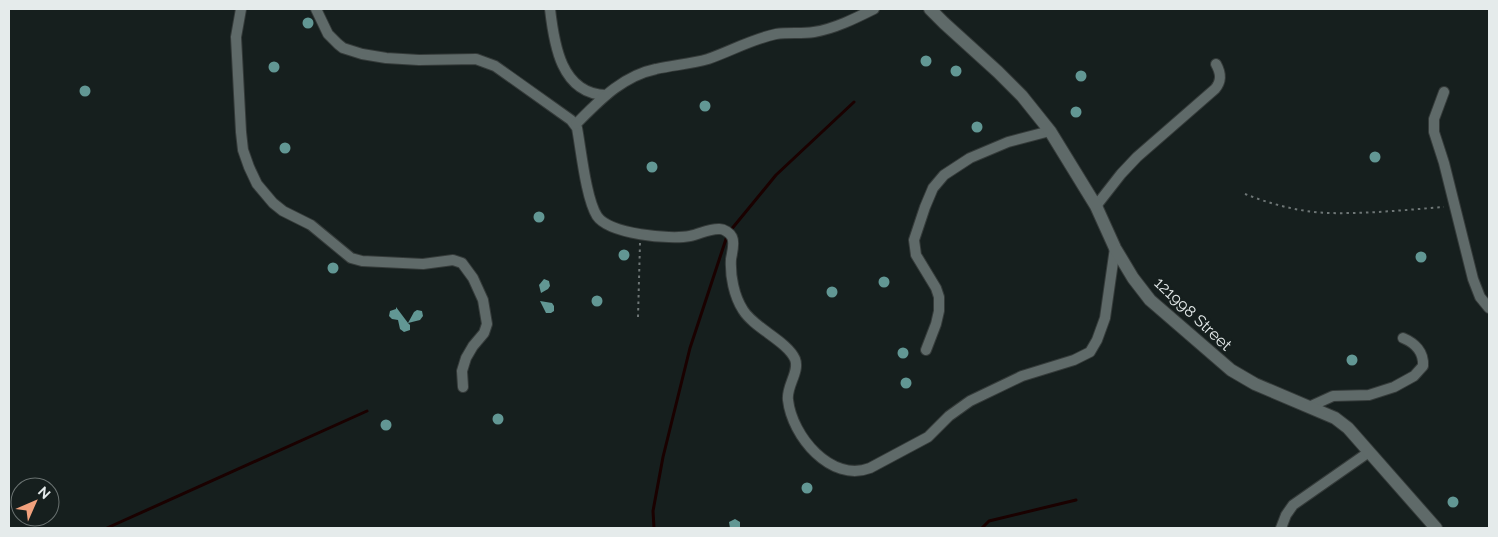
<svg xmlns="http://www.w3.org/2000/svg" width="1498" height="537" font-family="Raleway,sans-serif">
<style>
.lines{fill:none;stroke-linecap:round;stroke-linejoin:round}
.stream{stroke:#1a0100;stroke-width:3}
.building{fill:#629794}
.minor-casing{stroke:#353b3a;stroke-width:12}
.tertiary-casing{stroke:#353b3a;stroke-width:14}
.path{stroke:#6e7676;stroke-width:2;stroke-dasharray:2.5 4;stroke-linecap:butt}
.minor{stroke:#5f6a69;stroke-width:10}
.tertiary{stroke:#5f6a69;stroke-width:12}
.labels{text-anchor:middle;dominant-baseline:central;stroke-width:5;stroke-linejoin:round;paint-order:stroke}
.street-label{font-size:16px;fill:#e5ebeb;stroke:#161f1e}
</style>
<rect width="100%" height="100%" fill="#161f1e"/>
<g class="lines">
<!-- stream -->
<g class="stream">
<polyline points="730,231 776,175 854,102"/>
<polyline points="107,528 367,411"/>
<polyline points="654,528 653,511 663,457 690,348 727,236"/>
<polyline points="982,528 989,521 1076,500"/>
</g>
</g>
<!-- building -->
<g class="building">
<circle cx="308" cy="23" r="5.5"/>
<circle cx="926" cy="61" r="5.5"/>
<circle cx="274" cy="67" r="5.5"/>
<circle cx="956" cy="71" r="5.5"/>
<circle cx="1081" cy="76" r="5.5"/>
<circle cx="85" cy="91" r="5.5"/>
<circle cx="705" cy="106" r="5.5"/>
<circle cx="1076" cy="112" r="5.5"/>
<circle cx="977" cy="127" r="5.5"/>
<circle cx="285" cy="148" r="5.5"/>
<circle cx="1375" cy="157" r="5.5"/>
<circle cx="652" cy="167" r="5.5"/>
<circle cx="539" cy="217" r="5.5"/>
<circle cx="624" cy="255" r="5.5"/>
<circle cx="1421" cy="257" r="5.5"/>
<circle cx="333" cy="268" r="5.5"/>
<circle cx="884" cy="282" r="5.5"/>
<polygon points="544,279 549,281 550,286 548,289 541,293 539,285"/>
<circle cx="832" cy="292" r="5.5"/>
<circle cx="597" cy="301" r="5.5"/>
<polygon points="540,301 552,303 554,306 554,311 551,313 546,313"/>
<polygon points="396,307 408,323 414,312 417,310 422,311 423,316 420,320 408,323 410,325 410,330 404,332 400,329 398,320 392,319 389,316 390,311 396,309"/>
<circle cx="903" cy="353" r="5.5"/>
<circle cx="1352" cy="360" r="5.5"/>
<circle cx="906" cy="383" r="5.5"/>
<circle cx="498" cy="419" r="5.5"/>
<circle cx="386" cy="425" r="5.5"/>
<circle cx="807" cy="488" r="5.5"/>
<circle cx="1453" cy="502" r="5.5"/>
<polygon points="735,519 740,522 740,528 730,528 729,522"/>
</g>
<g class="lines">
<defs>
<g id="minor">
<polyline points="241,9 236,37 241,132 243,150 249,167 257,184 273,203 283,211 311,225 351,258 362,261 423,264 453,260 462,263 473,278 483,300 487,324 484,333 473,346 466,358 462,371 463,387"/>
<path d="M 316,9 L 328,34 L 338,44 L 343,48 L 362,54 L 386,58 L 419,60 L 476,59 L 495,66 L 571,120 L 577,128 C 581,149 586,199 597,216 C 609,234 670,240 690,236 C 700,234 710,228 720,229 C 724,229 730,233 732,237 C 735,243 732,253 731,259 C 730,276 734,296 743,310 C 754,328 787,341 795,359 C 800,372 786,386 788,400 C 792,436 831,483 870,468 L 928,437 L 949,416 L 970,401 L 1022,376 L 1074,360 L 1090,352 L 1097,340 L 1105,318 L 1115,248"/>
<path d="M 550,9 C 554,44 561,94 606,95"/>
<polyline points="1444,92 1434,119 1434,132 1444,163 1473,279 1480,297 1489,308"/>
<path d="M 576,124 C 599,101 622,76 656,69 C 673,65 691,64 708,59 C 731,51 752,39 776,34 C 789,32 801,34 814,32 C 834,29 856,18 874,9"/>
<path d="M 1096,206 L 1121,174 L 1137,157 L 1215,89 C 1222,81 1221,73 1216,64"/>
<polyline points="926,350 936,324 939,311 939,297 936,288 916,255 914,240 925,207 933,188 944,175 970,158 1008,142 1050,131"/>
<path d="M 1311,406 L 1333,396 L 1369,395 L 1394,387 L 1414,376 L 1423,366 C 1424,352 1415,343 1403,338"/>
<polyline points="1281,528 1286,515 1293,505 1369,452"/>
</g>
<polyline id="tertiary" points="930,9 944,23 998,72 1022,96 1050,131 1096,206 1115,248 1133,278 1150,300 1231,370 1255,384 1335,418 1348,428 1436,528"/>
</defs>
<!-- minor casing -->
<use href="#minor" class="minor-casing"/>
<!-- tertiary casing -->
<use href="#tertiary" class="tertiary-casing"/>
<!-- path -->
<g class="path">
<path d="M 1245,194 C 1270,204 1300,212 1328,213 C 1366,214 1405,210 1444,207"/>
<polyline points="638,317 640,243"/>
</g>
<!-- minor -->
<use href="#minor" class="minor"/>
<!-- tertiary -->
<use href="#tertiary" class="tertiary"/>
</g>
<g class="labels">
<!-- street labels -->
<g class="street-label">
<text transform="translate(1193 314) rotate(43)">121998 Street</text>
</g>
</g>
<!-- border -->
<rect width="1498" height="537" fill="none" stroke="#e5ebeb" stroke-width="20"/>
<!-- north arrow -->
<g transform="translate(35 502) rotate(45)"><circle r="24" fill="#161f1e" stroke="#697170"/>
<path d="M0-4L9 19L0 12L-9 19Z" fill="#f1a17d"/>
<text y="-8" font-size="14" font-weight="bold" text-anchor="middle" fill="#e5ebeb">N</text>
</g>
</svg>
